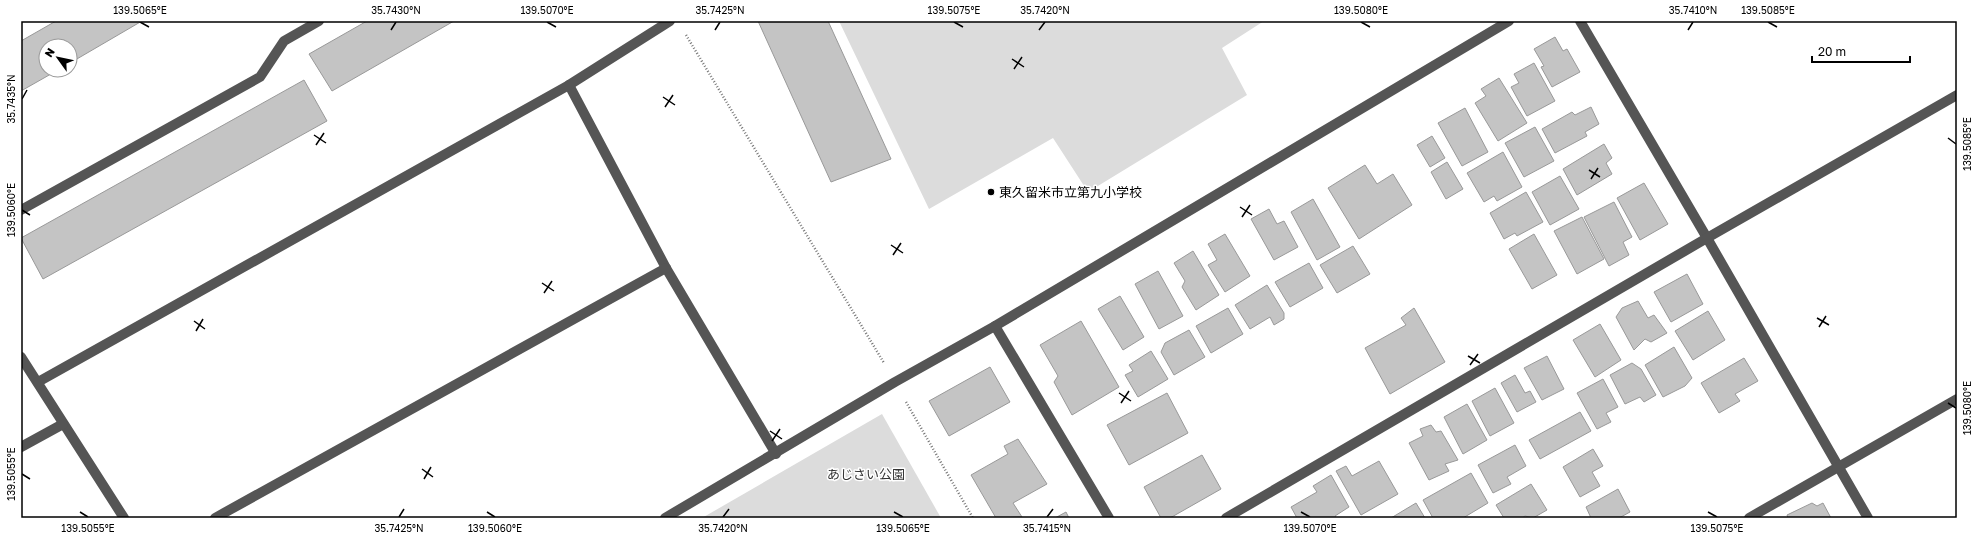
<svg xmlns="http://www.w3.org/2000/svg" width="1978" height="539" font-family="'Golos Text','Noto Sans JP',sans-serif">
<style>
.green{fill:#dcdcdc}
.building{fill:#c4c4c4;stroke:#999}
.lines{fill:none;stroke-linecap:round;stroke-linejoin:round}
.path{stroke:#777;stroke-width:2.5;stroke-dasharray:1 2;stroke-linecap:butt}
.minor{stroke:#555;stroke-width:10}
.ticks{fill:none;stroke:#000;stroke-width:1.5}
.poi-dot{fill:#000;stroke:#fff;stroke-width:1.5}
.labels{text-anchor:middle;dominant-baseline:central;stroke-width:3;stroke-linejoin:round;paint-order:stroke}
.poi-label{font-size:13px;fill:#000;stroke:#fff;text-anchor:start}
.park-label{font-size:13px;fill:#333;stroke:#fff}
.neatline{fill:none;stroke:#000;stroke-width:1.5}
.ticks-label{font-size:10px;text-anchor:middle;fill:#000}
</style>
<rect width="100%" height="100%" fill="#fff"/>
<!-- green -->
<g class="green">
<polygon points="839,21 1264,21 1222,48 1247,95 1088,192 1053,138 929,209"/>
<polygon points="882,414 941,518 702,518"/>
</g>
<!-- building -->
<g class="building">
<polygon points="56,21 142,21 70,63 70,46 46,46 46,70 58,70 21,91 21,41"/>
<polygon points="367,21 454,21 332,91 309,54"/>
<polygon points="758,21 828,21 891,159 831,182"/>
<polygon points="1555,37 1563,51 1567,49 1580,72 1552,87 1541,67 1544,66 1534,49"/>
<polygon points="1534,63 1555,101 1527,116 1511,87 1519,83 1514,74"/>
<polygon points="1499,78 1527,123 1498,141 1475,103 1486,96 1481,89"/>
<polygon points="304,80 327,121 43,279 21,238"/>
<polygon points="1591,107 1599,124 1585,132 1587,136 1555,153 1542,129 1572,112 1575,115"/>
<polygon points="1465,108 1488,152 1462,166 1438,123"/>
<polygon points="1535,127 1554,161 1524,177 1505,143"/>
<polygon points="1432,136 1445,158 1430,167 1417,145"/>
<polygon points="1604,144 1612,158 1606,163 1612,174 1577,195 1563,169"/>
<polygon points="1503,152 1522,187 1497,201 1494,196 1484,202 1467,173"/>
<polygon points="1447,162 1463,189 1446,199 1431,172"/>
<polygon points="1365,165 1377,184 1393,174 1412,205 1359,239 1328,188"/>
<polygon points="1560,176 1579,209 1550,225 1532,192"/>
<polygon points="1644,183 1668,224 1640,240 1617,198"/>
<polygon points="1526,192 1543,222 1517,236 1515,233 1504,239 1490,213"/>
<polygon points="1313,199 1340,247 1317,260 1291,212"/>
<polygon points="1614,202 1632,237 1623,242 1629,255 1609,266 1584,217"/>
<polygon points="1269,209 1277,224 1284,221 1298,247 1274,260 1251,219"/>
<polygon points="1582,217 1604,259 1577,274 1554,231"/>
<polygon points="1225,234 1250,276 1225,292 1208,265 1217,260 1208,244"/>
<polygon points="1534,234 1557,275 1532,289 1509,249"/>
<polygon points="1353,246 1370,274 1337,293 1320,265"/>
<polygon points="1193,251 1219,295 1196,310 1182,287 1185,281 1174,263"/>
<polygon points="1309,263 1323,288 1290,307 1275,282"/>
<polygon points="1158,271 1183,316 1159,329 1135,284"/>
<polygon points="1687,274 1703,304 1671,322 1654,292"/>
<polygon points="1267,285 1284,313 1284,319 1274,325 1270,317 1250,329 1235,305"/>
<polygon points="1120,296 1144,337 1123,350 1098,309"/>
<polygon points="1638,301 1648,318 1654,315 1667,333 1651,342 1645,339 1634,350 1616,317 1622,308"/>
<polygon points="1228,308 1243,334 1211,353 1196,326"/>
<polygon points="1414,308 1445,362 1390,394 1365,348 1406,325 1401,318"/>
<polygon points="1708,311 1725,340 1693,360 1675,331"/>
<polygon points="1081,321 1119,387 1072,415 1054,382 1058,376 1040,345"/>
<polygon points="1600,324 1621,360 1595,377 1573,340"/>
<polygon points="1189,330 1205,357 1174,375 1161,352 1165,343"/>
<polygon points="1674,347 1692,378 1685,386 1663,397 1645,365"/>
<polygon points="1151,351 1168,379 1138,397 1125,375 1133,371 1129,365"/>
<polygon points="1547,356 1564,389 1542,400 1524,368"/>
<polygon points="1744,358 1758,381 1735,394 1740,401 1719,413 1701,383"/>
<polygon points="1632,363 1641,369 1656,395 1644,402 1640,397 1625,404 1610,375"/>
<polygon points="990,367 1010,402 949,436 929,401"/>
<polygon points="1515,375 1525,393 1530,391 1536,402 1517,412 1501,383"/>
<polygon points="1603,379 1618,407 1606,413 1611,422 1597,429 1577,393"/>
<polygon points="1495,388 1514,423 1490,436 1472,401"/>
<polygon points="1167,393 1188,433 1129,465 1107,425"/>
<polygon points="1467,404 1487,440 1463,454 1444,417"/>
<polygon points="1580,412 1591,431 1540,459 1529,440"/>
<polygon points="1431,425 1436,432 1441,431 1458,460 1445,464 1449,471 1429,480 1409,443 1423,436 1420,429"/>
<polygon points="1018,439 1047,484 1013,503 1022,517 996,518 971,475 1008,454 1004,446"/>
<polygon points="1515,445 1526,466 1507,477 1511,484 1493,493 1478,465"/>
<polygon points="1593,449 1603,466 1592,472 1600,486 1580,497 1563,467"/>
<polygon points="1202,455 1221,489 1170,518 1161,518 1144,487"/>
<polygon points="1379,461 1398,494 1361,515 1336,471 1346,466 1352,476"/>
<polygon points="1471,473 1488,503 1463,518 1433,518 1423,500"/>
<polygon points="1331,475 1349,507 1335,516 1336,518 1297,518 1291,507 1317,492 1313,486"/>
<polygon points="1531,484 1547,510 1533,518 1525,516 1522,518 1504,518 1496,505"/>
<polygon points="1618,489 1630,512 1619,518 1591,518 1586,507"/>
<polygon points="1416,503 1425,518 1391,518"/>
<polygon points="1812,503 1817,506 1823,503 1831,518 1788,518 1787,515"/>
<polygon points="1066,512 1069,518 1055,518"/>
</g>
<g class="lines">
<!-- path -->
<g class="path">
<polyline points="686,35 884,363"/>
<polyline points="906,402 973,518"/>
</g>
<!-- minor -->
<g class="minor">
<polyline points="1580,21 1707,238 1868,518"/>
<polyline points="569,85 666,268 776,454"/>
<polyline points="21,210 260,77 284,41 319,21"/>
<polyline points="995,326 1109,518"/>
<polyline points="21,357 124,518"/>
<polyline points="38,382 569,85 670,21"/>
<polyline points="21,447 63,424"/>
<polyline points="215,518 666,268"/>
<polyline points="665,518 895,382 995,326 1509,21"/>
<polyline points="1226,518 1707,238 1957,95"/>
<polyline points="1749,518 1957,399"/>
</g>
</g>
<!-- ticks -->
<path class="ticks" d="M 140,22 L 149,27M 547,22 L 556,27M 954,22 L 963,27M 1361,22 L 1370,27M 1768,22 L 1777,27M 391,30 L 396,22M 715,30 L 720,22M 1039,30 L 1045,22M 1688,30 L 1693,22M 1012,59 L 1024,67M 1014,69 L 1022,57M 663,97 L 675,105M 22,99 L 27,90M 665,107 L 673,95M 314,135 L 326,143M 1948,138 L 1956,144M 316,145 L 324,133M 1589,170 L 1600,177M 1591,179 L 1598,168M 1240,207 L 1252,215M 22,210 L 30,215M 1242,217 L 1250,205M 891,245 L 903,253M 893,255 L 901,243M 542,283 L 554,291M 544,293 L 552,281M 1817,318 L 1829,325M 194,321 L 205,329M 1819,327 L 1826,316M 196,331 L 203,319M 1468,356 L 1480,363M 1470,365 L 1478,354M 1119,393 L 1131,401M 1121,403 L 1129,391M 1948,403 L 1956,408M 770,431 L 782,439M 772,441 L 780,429M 422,469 L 433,477M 22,474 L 30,479M 424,479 L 431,467M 80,512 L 88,517M 487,512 L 495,517M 894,512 L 903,517M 1301,512 L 1310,517M 1708,512 L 1717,517M 399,517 L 404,509M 723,517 L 729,509M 1047,517 L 1053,509"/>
<!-- markers -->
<circle class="poi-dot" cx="991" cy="192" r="4"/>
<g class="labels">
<!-- poi labels -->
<g class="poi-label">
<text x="999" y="192">東久留米市立第九小学校</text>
</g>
<!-- park labels -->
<g class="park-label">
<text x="866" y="474">あじさい公園</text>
</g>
</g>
<!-- border -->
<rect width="1978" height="539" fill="none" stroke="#ffffff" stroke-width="44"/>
<!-- north arrow -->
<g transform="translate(58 58) rotate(303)"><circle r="19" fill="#ffffff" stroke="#999999"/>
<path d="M0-3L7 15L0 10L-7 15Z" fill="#000000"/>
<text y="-6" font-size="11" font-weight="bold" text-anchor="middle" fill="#000000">N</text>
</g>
<!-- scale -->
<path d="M1812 56v6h98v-6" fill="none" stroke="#000000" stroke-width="2"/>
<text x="1818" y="56" font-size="12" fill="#000000" stroke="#ffffff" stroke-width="3" paint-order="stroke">20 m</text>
<rect x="22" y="22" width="1934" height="495" class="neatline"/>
<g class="ticks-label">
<text x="140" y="14">139.5065°E</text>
<text x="396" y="14">35.7430°N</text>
<text x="547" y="14">139.5070°E</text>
<text x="720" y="14">35.7425°N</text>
<text x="954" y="14">139.5075°E</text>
<text x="1045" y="14">35.7420°N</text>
<text x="1361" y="14">139.5080°E</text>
<text x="1693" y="14">35.7410°N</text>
<text x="1768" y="14">139.5085°E</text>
<text transform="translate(11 99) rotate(-90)" y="4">35.7435°N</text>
<text transform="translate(1967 144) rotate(-90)" y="4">139.5085°E</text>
<text transform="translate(11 210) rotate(-90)" y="4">139.5060°E</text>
<text transform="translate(1967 408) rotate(-90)" y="4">139.5080°E</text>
<text transform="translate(11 474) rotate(-90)" y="4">139.5055°E</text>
<text x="88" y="532">139.5055°E</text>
<text x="399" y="532">35.7425°N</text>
<text x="495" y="532">139.5060°E</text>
<text x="723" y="532">35.7420°N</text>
<text x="903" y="532">139.5065°E</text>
<text x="1047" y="532">35.7415°N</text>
<text x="1310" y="532">139.5070°E</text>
<text x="1717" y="532">139.5075°E</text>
</g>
</svg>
